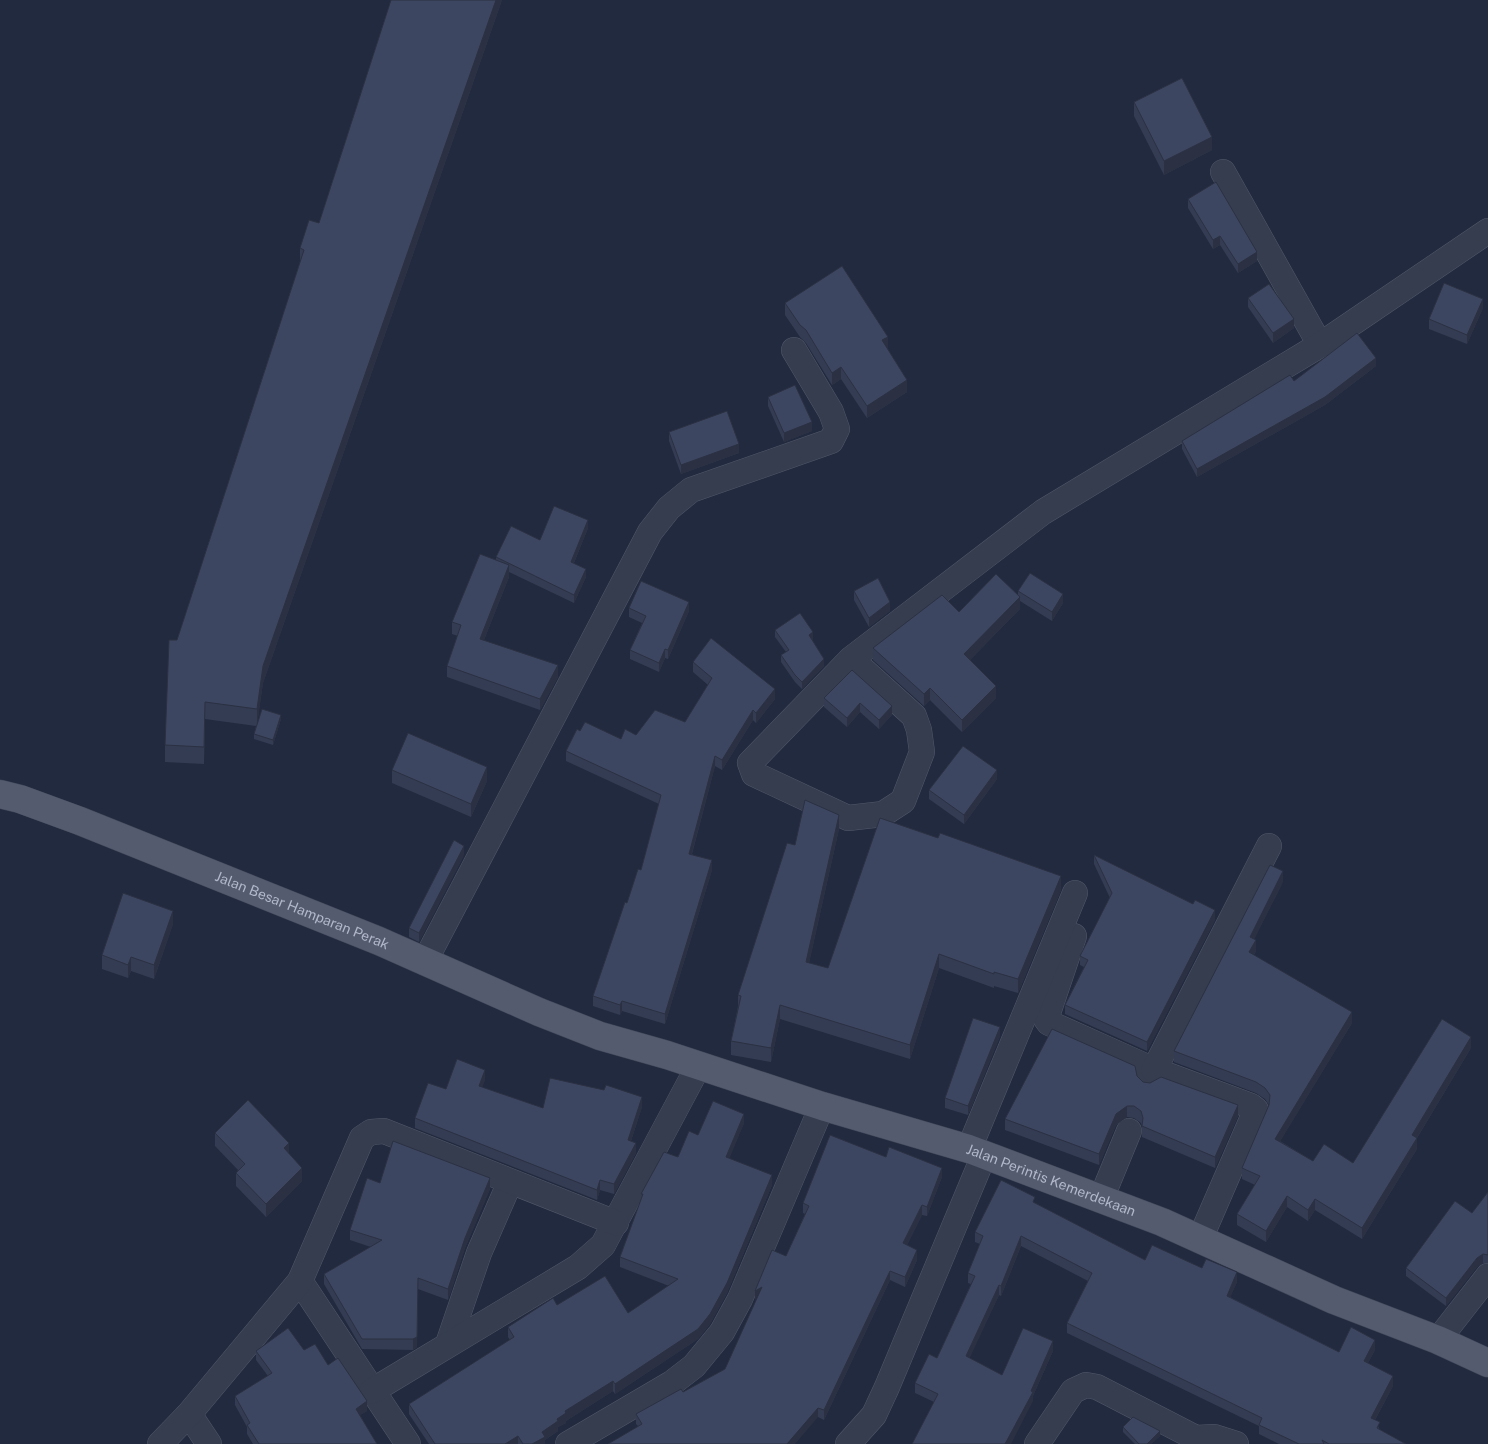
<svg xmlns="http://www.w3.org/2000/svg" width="1488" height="1444" font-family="'Public Sans',sans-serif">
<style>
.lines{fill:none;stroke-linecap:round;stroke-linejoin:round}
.minor-casing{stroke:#51586a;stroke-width:26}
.primary-casing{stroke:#3f4658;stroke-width:29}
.minor{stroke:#363d4f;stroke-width:25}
.primary{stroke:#545b6f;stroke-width:28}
.wall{fill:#343c53}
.shaded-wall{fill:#2b3143}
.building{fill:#3d4660;stroke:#2b3143}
.labels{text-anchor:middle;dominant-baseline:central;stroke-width:4.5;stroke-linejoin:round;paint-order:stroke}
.street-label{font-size:14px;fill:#b2b8ca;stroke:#1b2234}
</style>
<rect width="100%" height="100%" fill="#222a3f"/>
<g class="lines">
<defs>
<g id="minor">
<polyline points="1223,172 1320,345"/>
<polyline points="851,659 914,716 919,730 922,752 903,801 883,814 848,818 754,774 750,763 851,659 1043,512 1320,345 1488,231"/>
<polyline points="1074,936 1046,1019 1049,1023 1154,1070 1149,1080"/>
<polyline points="425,961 650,532 669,508 691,490 831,441 837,429 831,412 794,350"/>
<polyline points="969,1149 1075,893"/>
<polyline points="1101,1199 1129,1131"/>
<polyline points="1200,1239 1256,1110 1251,1106 1154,1070 1269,846"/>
<polyline points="300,1281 408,1444"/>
<polyline points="1438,1340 1488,1276"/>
<polyline points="448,1344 479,1253 510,1182"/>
<polyline points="372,1391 578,1267 603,1245 699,1065"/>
<polyline points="189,1414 209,1444"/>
<polyline points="160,1444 189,1414 300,1281 362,1138 371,1132 384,1131 616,1223"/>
<polyline points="568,1444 672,1383 694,1366 722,1332 740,1299 822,1106"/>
<polyline points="848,1444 874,1415 887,1387 984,1155"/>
<polyline points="1037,1444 1073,1391 1086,1385 1097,1387 1196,1438 1214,1437 1236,1444"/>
</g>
<g id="primary">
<path id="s1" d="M 0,794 L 20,799 L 80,821 L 379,941 L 539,1012 L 600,1036 L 667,1055 L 822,1106 L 969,1149 L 1162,1222 L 1334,1300 L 1438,1340 L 1488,1363"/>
</g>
</defs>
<!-- minor casing -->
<use href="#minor" class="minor-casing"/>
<!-- primary casing -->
<use href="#primary" class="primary-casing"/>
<!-- minor -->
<use href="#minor" class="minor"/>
<!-- primary -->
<use href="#primary" class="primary"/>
</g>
<!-- wall -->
<g class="wall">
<polygon points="391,0 502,0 263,683 257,724 281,719 273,745 254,739 254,734 256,726 205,719 204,764 165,762 165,745 177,640 300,262 300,248 319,223"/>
<polygon points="1134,102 1212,150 1164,175 1134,116"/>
<polygon points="1188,199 1257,261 1238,273 1220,245 1213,249 1188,208"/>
<polygon points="1248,298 1294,328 1273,343 1248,307"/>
<polygon points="785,303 888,349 907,392 867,418 841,379 832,385 806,343 800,337 785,315"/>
<polygon points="1483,308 1467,344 1429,329 1429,319"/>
<polygon points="1376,366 1325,405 1197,477 1182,449 1182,441 1294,381"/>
<polygon points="768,397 812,431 784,442 768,406"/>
<polygon points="669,432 739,453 681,474 669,441"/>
<polygon points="588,528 574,563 586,577 574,603 509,572 509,577 484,640 558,677 540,710 447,677 447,666 458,636 452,634 452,622 496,560 496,557 540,540"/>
<polygon points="854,591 890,611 869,627 854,600"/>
<polygon points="1018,591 1063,603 1052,621 1020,601 1020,609 970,660 996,698 962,732 930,700 924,706 873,660 873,648 959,612 1018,595"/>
<polygon points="629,608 689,611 668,659 665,658 659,672 630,659 630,650 642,623 629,617"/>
<polygon points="775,630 813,639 812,640 824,666 802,689 795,682 781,662 781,655 786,652 775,637"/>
<polygon points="693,662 775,699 756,723 753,720 722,770 715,766 692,854 712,870 665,1024 622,1011 620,1015 593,1006 593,996 627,903 641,870 659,804 566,761 566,751 580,731 621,739 685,722 708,685 693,672"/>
<polygon points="824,698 892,706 892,715 879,729 860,712 847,727 824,707"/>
<polygon points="392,770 487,781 471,817 392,783"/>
<polygon points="997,779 964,824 929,799 929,790"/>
<polygon points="839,829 809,963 828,968 1061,890 1018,993 994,986 994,988 939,968 910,1059 780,1019 771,1062 731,1055 731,1041 738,1006 738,995 795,845"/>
<polygon points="464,855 419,942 409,937 409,928"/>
<polygon points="1094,855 1215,920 1147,1051 1065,1014 1065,1005 1084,967 1080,965 1080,956 1110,898 1094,864"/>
<polygon points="1283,882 1254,939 1256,951 1254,955 1352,1023 1280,1141 1313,1161 1353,1163 1471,1048 1417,1138 1417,1149 1362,1239 1315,1210 1308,1221 1287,1207 1266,1242 1237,1225 1237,1214 1255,1185 1242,1179 1242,1168 1269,1105 1265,1099 1256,1093 1174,1062 1174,1051"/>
<polygon points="173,924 154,979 131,971 128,978 102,969 102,955"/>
<polygon points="1000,1036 968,1115 945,1108 945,1098"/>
<polygon points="1137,1076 1143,1082 1238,1116 1215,1168 1142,1137 1142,1127 1141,1123 1134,1118 1127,1117 1116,1125 1099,1165 1005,1130 1005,1119"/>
<polygon points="485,1080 482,1087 543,1108 642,1107 631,1141 636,1153 614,1194 600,1190 597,1200 415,1128 415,1118 446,1089"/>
<polygon points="744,1123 729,1158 772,1185 727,1293 710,1324 698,1339 615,1394 613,1391 566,1421 566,1423 558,1427 558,1431 545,1440 545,1444 429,1444 409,1414 409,1404 510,1340 508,1337 508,1327 557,1305 628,1313 669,1286 620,1267 620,1257 641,1200 641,1194 698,1135"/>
<polygon points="215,1133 289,1154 302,1181 266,1217 236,1186 236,1173 238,1170 215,1146"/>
<polygon points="886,1157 942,1177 927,1216 922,1215 907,1245 917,1260 905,1287 890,1280 824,1420 818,1417 638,1426 636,1424 636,1414 683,1392 725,1369 786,1256 805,1214 803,1213 803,1203"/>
<polygon points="380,1183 490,1189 465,1248 448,1300 418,1289 417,1347 413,1350 362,1349 324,1284 324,1274 371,1247 350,1240 350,1230"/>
<polygon points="1488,1192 1488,1263 1483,1263 1477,1267 1446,1306 1406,1276 1406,1268 1472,1213"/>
<polygon points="1035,1203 1145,1260 1202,1268 1237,1282 1230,1297 1339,1352 1375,1350 1368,1363 1393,1386 1375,1420 1380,1430 1406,1444 1279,1444 1259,1434 1259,1426 1067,1333 1067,1323 1088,1281 1021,1246 1001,1296 999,1295 969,1358 1002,1375 1053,1351 1033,1396 1033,1401 934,1402 915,1393 915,1383 937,1358 971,1284 968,1283 968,1273 980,1244 975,1242 975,1232"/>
<polygon points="304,1350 328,1365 367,1411 360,1415 377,1444 253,1444 247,1434 247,1427 235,1405 235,1396 268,1376 256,1360 256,1351"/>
<polygon points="1123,1427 1160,1436 1151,1444 1135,1444 1123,1432"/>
</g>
<!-- shaded-wall -->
<g class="shaded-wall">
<polygon points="496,0 502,0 263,683 257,726 257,709 263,666"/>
<polygon points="1212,137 1212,150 1164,175 1164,161"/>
<polygon points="1220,236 1220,245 1213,249 1213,240"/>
<polygon points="1257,252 1257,261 1238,273 1238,264"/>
<polygon points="1483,299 1483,308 1467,344 1467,335"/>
<polygon points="1294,319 1294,328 1273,343 1273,333"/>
<polygon points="888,337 888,349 882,340"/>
<polygon points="1376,358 1376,366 1325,405 1197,477 1197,469"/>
<polygon points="841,367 841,379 832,385 832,373"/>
<polygon points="907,380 907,392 867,418 867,406"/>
<polygon points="812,422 812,431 784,442 784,433"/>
<polygon points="739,444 739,453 681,474 681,465"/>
<polygon points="588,520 588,528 571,570 571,562"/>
<polygon points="509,565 509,577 480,650 480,639"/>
<polygon points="586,569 586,577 574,603 574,595"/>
<polygon points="1063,594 1063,603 1052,621 1052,612"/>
<polygon points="1020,597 1020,609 964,666 964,654"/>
<polygon points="689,602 689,611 668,659 668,650"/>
<polygon points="890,602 890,611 869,627 869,618"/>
<polygon points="813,632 813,639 809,642 809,635"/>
<polygon points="665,649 665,658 659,672 659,663"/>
<polygon points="824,659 824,666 802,689 802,682"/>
<polygon points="558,665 558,677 540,710 540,699"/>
<polygon points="996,686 996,698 962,732 962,720"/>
<polygon points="930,688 930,700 924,706 924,694"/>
<polygon points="775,689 775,699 756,723 756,713"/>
<polygon points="205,702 205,719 204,764 204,747"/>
<polygon points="860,703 860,712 847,727 847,718"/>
<polygon points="892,706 892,715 879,729 879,720"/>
<polygon points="753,710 753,720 722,770 722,760"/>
<polygon points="281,715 281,719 273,745 273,740"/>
<polygon points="715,756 715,766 689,864 689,854"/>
<polygon points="487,767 487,781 471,817 471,804"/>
<polygon points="997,770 997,779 964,824 964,815"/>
<polygon points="839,815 839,829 806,976 806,962"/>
<polygon points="464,846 464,855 419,942 419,933"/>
<polygon points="712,860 712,870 665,1024 665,1014"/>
<polygon points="1283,871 1283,882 1250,948 1250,937"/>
<polygon points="1061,876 1061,890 1018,993 1018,979"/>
<polygon points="1215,910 1215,920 1147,1051 1147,1042"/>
<polygon points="173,911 173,924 154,979 154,965"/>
<polygon points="1256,940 1256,951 1249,963 1249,952"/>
<polygon points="939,954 939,968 910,1059 910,1045"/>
<polygon points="131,957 131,971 128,978 128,965"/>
<polygon points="622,1001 622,1011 620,1015 620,1005"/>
<polygon points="780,1005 780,1019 771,1062 771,1048"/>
<polygon points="1352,1012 1352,1023 1275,1150 1275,1139"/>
<polygon points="1000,1027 1000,1036 968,1115 968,1106"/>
<polygon points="1471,1037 1471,1048 1412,1146 1412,1135"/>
<polygon points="485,1070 485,1080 479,1096 479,1086"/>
<polygon points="642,1097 642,1107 628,1150 628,1140"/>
<polygon points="1238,1105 1238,1116 1215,1168 1215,1157"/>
<polygon points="1127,1106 1127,1117 1116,1125 1099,1165 1099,1154 1116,1114"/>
<polygon points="744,1114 744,1123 726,1167 726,1157"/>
<polygon points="1417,1138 1417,1149 1362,1239 1362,1228"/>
<polygon points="289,1143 289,1156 284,1148"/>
<polygon points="636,1143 636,1153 614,1194 614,1184"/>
<polygon points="302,1168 302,1181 266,1217 266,1204"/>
<polygon points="942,1168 942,1177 927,1216 927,1207"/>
<polygon points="772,1175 772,1185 727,1293 710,1324 698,1339 615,1394 615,1384"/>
<polygon points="490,1178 490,1189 465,1248 448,1300 448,1289 465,1238"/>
<polygon points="600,1180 600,1190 597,1200 597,1190"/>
<polygon points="1287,1196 1287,1207 1266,1242 1266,1231"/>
<polygon points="1315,1199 1315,1210 1308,1221 1308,1210"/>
<polygon points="922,1205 922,1215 903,1253 903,1243"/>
<polygon points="1021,1236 1021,1246 1001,1296 1001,1286"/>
<polygon points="917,1250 917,1260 905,1287 905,1277"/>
<polygon points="1483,1254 1483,1263 1477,1267 1446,1306 1446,1298 1477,1258"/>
<polygon points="890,1271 890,1280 824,1420 824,1410"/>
<polygon points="1237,1272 1237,1282 1227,1305 1227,1296"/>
<polygon points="418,1278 417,1347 413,1350 413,1339"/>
<polygon points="999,1285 999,1295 966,1366 966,1356"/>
<polygon points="762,1287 755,1301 755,1291"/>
<polygon points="1375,1340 1375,1350 1364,1371 1364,1361"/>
<polygon points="1053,1341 1053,1351 1033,1396 1033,1401 1011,1444 1005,1444 1031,1391"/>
<polygon points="1393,1376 1393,1386 1371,1427 1371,1418"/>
<polygon points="613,1381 613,1391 566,1421 566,1423 558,1427 558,1431 545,1440 545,1444 532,1444 542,1432 565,1411"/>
<polygon points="367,1401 367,1411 356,1418 356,1409"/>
<polygon points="818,1408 818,1417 795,1444 787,1444"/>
<polygon points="1160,1431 1160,1436 1151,1444 1147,1444"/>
<polygon points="518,1436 518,1444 505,1444"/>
</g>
<!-- building -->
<g class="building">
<polygon points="391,0 496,0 263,666 257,709 205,702 204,747 165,745 169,640 177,640 304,250 300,248 309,220 319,223"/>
<polygon points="1182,78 1212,137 1164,161 1134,102"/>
<polygon points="1216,182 1257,252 1238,264 1220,236 1213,240 1188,199"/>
<polygon points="842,266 888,337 882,340 907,380 867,406 841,367 832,373 806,330 800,325 785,303"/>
<polygon points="1444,283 1483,299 1467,335 1429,319"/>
<polygon points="1269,284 1294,319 1273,333 1248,298"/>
<polygon points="1357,333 1376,358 1325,397 1197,469 1182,441 1290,375 1294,381"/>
<polygon points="795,385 812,422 784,433 768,397"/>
<polygon points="727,411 739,444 681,465 669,432"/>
<polygon points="554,506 588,520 571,562 586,569 574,595 496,557 511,526 540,540"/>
<polygon points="480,554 509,565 480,639 558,665 540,699 447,666 461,625 452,622"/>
<polygon points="1030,573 1063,594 1052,612 1018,591"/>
<polygon points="996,574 1020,597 964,654 996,686 962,720 930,688 924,694 873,648 942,595 959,612"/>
<polygon points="878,578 890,602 869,618 854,591"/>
<polygon points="641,581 689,602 668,650 665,649 659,663 630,650 646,616 629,608"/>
<polygon points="800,613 813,632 809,635 824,659 802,682 795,675 781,655 789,650 775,630"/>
<polygon points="711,638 775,689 756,713 753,710 722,760 715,756 689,854 712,860 665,1014 622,1001 620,1005 593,996 625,902 627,903 638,869 641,870 661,795 566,751 577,729 580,731 585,722 621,739 625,729 636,735 655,710 685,722 712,678 693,662"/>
<polygon points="852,670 892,706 879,720 860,703 847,718 824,698"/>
<polygon points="262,709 281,715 273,740 254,734"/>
<polygon points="408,733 487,767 471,804 392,770"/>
<polygon points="963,746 997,770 964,815 929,790"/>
<polygon points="805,800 839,815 806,962 828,968 880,818 938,838 940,833 1061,876 1018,979 994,972 994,974 939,954 910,1045 780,1005 771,1048 731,1041 741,996 738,995 787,843 795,845"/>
<polygon points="454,840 464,846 419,933 409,928"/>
<polygon points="1094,855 1193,904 1195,900 1215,910 1147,1042 1065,1005 1088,960 1080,956 1112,893"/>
<polygon points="1270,865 1283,871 1250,937 1256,940 1249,952 1352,1012 1275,1139 1313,1161 1324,1144 1353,1163 1442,1019 1471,1037 1412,1135 1417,1138 1362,1228 1315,1199 1308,1210 1287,1196 1266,1231 1237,1214 1260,1176 1242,1168 1269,1105 1270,1095 1265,1088 1256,1082 1174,1051"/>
<polygon points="123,893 173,911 154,965 131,957 128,965 102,955"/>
<polygon points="973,1018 1000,1027 968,1106 945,1098"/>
<polygon points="1052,1029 1135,1066 1137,1076 1143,1082 1150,1083 1161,1077 1238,1105 1215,1157 1142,1126 1143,1118 1141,1111 1134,1106 1127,1106 1116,1114 1099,1154 1005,1119"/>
<polygon points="457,1059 485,1070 479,1086 543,1108 550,1078 604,1090 606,1085 642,1097 628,1140 636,1143 614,1184 600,1180 597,1190 415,1118 428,1083 446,1089"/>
<polygon points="248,1100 289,1143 284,1148 302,1168 266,1204 236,1173 245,1164 215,1133"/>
<polygon points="713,1101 744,1114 726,1157 772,1175 727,1283 710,1314 698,1329 615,1384 613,1381 565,1411 566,1413 557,1419 558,1421 542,1432 545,1437 532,1444 523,1444 518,1436 505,1444 435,1444 409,1404 514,1337 508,1327 553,1298 557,1305 605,1276 628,1313 678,1279 620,1257 643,1194 641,1194 664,1152 678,1157 689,1131 698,1135"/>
<polygon points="830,1135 886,1157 889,1147 942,1168 927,1207 922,1205 903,1243 917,1250 905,1277 890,1271 824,1410 818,1408 787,1444 608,1444 642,1424 636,1414 681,1389 683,1392 725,1369 762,1287 755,1291 772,1250 786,1256 809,1206 803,1203"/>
<polygon points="393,1141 490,1178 465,1238 448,1289 418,1278 417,1337 413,1339 362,1339 324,1274 382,1240 350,1230 367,1178 380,1183"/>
<polygon points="1001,1180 1035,1197 1033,1202 1145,1260 1152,1245 1202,1268 1206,1259 1237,1272 1227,1296 1339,1352 1351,1327 1375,1340 1364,1361 1393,1376 1371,1418 1380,1422 1377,1428 1406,1444 1329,1444 1322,1440 1324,1444 1299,1444 1259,1425 1262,1418 1067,1323 1092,1273 1021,1236 1001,1286 999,1285 966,1356 1002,1375 1023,1328 1053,1341 1031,1391 1033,1392 1005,1444 912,1444 938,1394 915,1383 929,1354 937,1358 975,1276 968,1273 983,1236 975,1232"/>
<polygon points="1488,1192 1488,1255 1483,1254 1477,1258 1446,1298 1406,1268 1455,1201 1472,1213"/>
<polygon points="288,1328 304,1350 315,1344 328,1365 338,1358 367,1401 356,1409 377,1444 259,1444 247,1425 250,1423 235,1396 272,1373 256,1351"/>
<polygon points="1133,1417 1160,1431 1147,1444 1139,1444 1123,1427"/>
</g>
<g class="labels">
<!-- street labels -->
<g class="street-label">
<text stroke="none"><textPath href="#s1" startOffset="324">Jalan Besar Hamparan Perak</textPath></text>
<text stroke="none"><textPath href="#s1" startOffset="1121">Jalan Perintis Kemerdekaan</textPath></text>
</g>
</g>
</svg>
